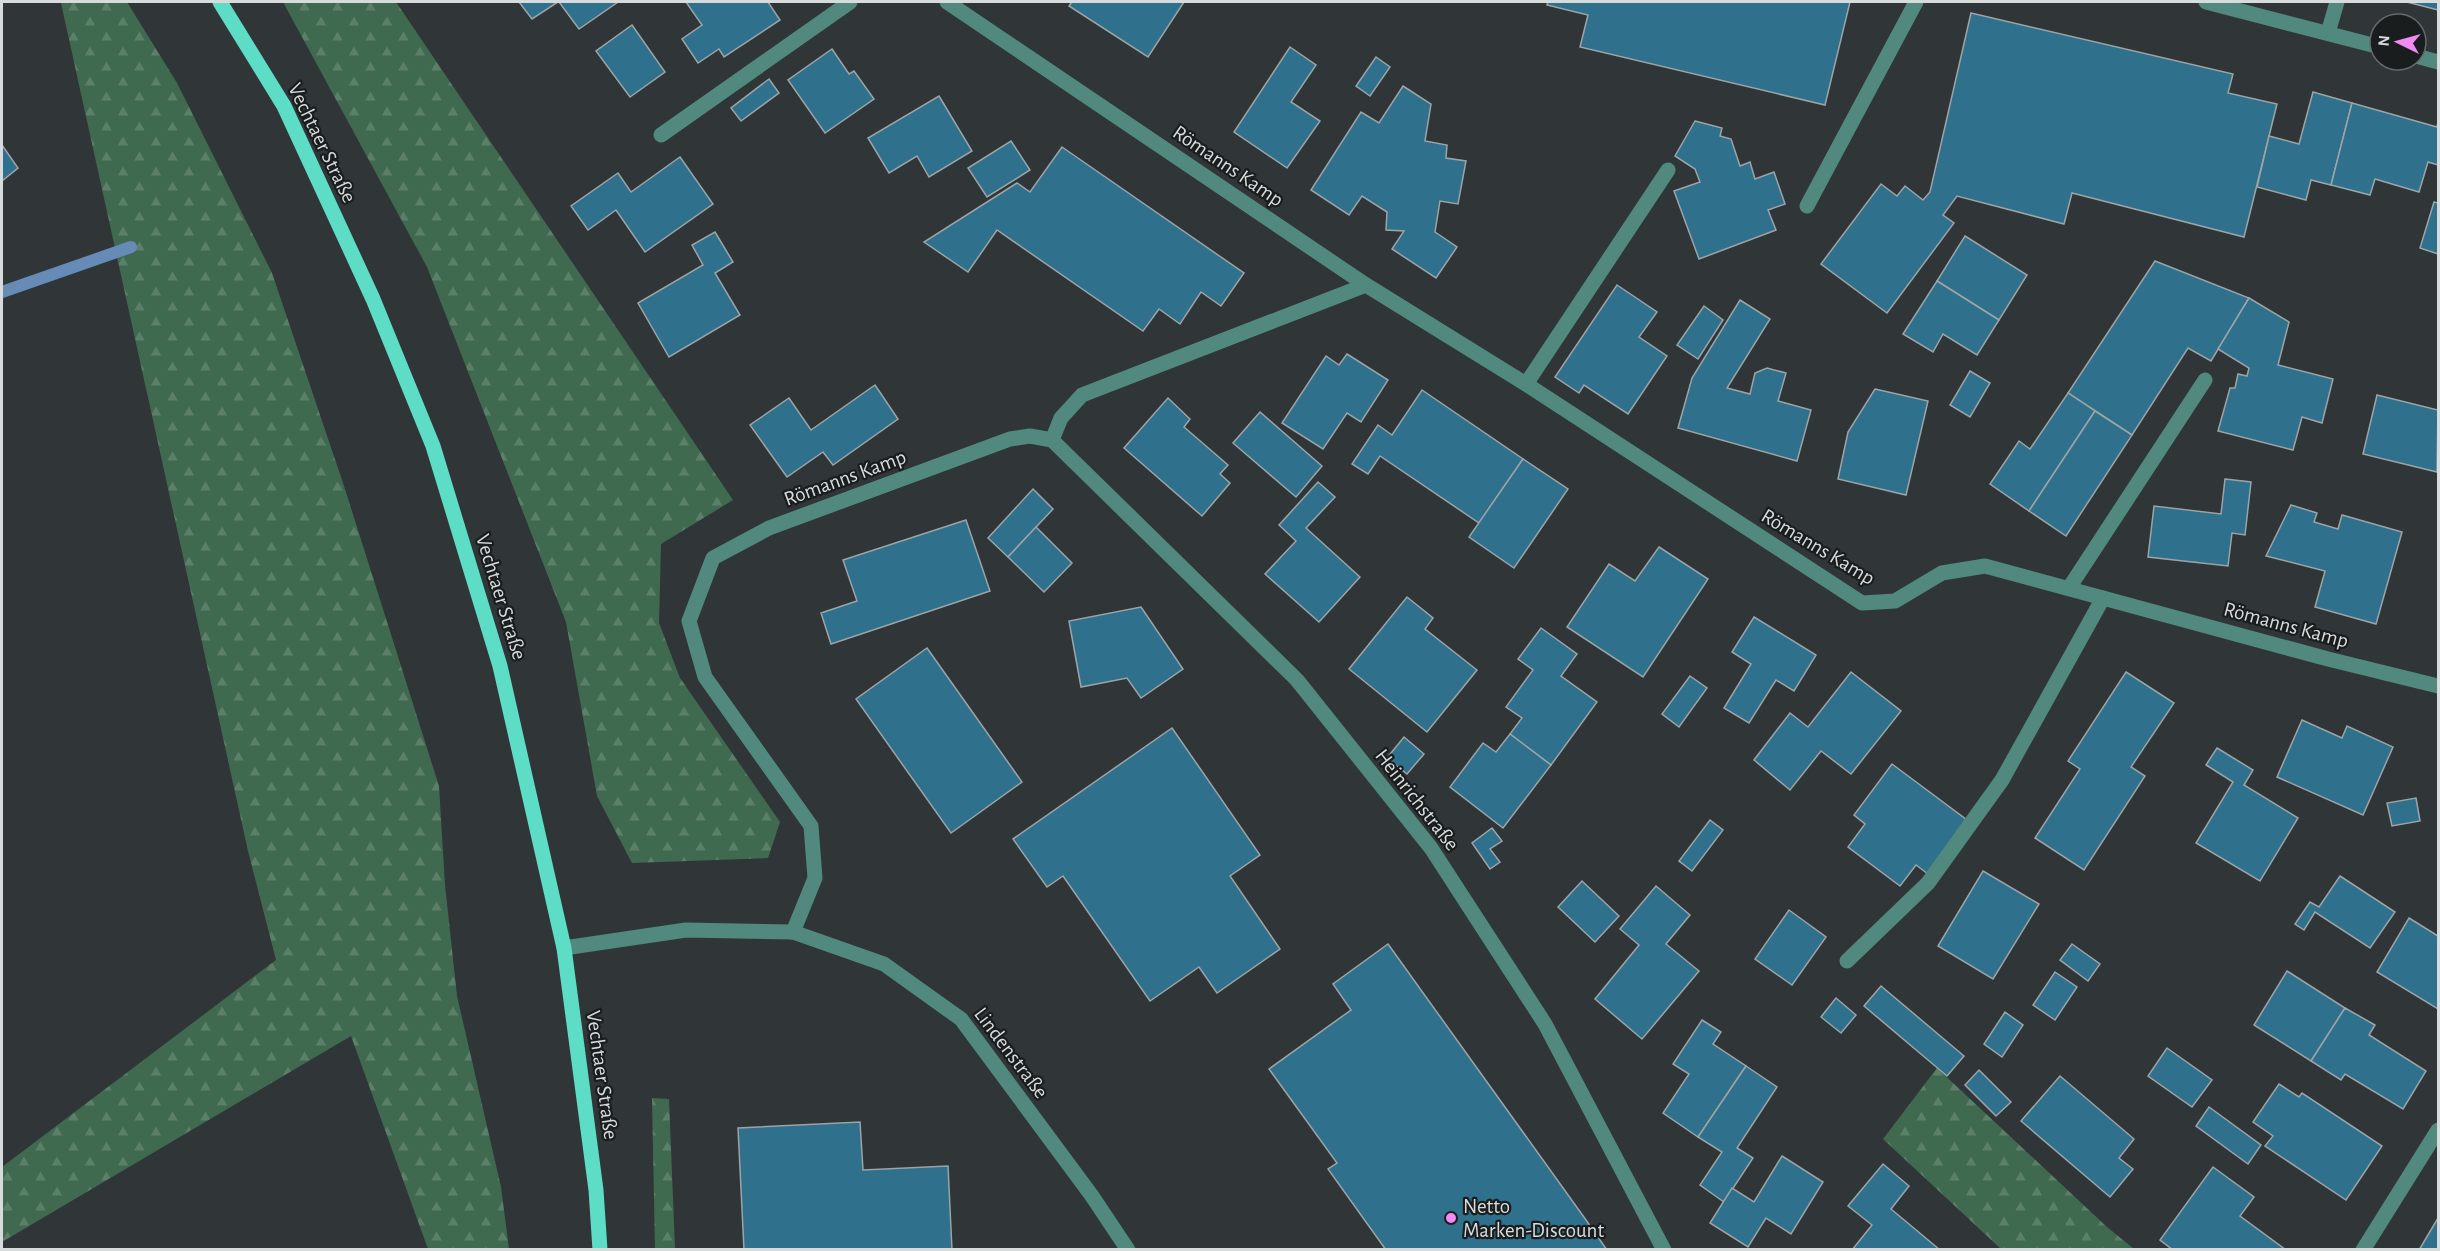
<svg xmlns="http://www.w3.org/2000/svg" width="2440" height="1251" font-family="'Alegreya Sans',sans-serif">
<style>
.forest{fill:url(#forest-firs)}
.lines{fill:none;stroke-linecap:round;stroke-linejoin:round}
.stream{stroke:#668bb7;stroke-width:12}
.building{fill:#2f708c;stroke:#9da4a7;stroke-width:1.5}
.minor{stroke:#51897e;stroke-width:15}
.major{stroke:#5ddcc6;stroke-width:15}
.poi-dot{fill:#f28af3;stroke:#1a1d1e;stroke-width:2}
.labels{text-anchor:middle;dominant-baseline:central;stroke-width:4.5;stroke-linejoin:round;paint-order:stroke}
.street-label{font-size:21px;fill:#d7dbdb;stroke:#1a1d1e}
.poi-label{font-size:21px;fill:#d7dbdb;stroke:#1a1d1e;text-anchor:start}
</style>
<defs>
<pattern id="forest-firs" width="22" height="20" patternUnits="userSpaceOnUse" patternTransform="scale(1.5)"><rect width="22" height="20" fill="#406a4f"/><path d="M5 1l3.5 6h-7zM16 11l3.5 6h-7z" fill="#5b7f68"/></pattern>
</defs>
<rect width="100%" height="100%" fill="#303637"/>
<!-- forest -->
<g class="forest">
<polygon points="68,2 127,2 177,83 272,273 344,486 439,786 445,885 457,996 501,1187 509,1249 428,1249 351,1036 2,1242 2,1167 276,960 248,851 61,3"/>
<polygon points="283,2 396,2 733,500 661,544 659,623 680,678 780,822 768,858 632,863 597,796 566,622 427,267"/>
<polygon points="1937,1068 2107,1227 2134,1249 2001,1249 1883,1139"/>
<polygon points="652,1098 669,1099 675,1249 655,1249"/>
</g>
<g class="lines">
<!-- stream -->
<polyline class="stream" points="2,292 131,247"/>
</g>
<!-- building -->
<g class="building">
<polygon points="519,2 558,2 532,19"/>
<polygon points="559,2 618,2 579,29"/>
<polygon points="686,2 768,2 780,20 724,57 719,49 698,63 682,39 702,25"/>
<polygon points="1072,2 1184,2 1148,57 1069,6"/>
<polygon points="1548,2 1850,2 1825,105 1580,47 1588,15 1547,5"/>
<polygon points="2407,2 2438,2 2438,10"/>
<polygon points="1971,13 2233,74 2228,93 2277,104 2244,237 2072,193 2064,224 1957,196 1943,215 1954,223 1887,313 1821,264 1881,184 1897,196 1905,186 1923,200 1930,192"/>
<polygon points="632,25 665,72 630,97 596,51"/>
<polygon points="1290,47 1316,65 1291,102 1320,121 1287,168 1234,132"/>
<polygon points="832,49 849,74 854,71 874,99 825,133 788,80"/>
<polygon points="1376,57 1390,67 1370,96 1356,86"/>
<polygon points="769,79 779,93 741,121 731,108"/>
<polygon points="1403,86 1431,104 1425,141 1447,145 1446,158 1466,161 1458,204 1440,201 1435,232 1457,247 1436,278 1392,249 1404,231 1386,230 1387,212 1362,196 1349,215 1311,190 1361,112 1379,123"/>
<polygon points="2313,92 2352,103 2331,185 2311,180 2306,200 2257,187 2269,136 2299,144"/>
<polygon points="939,96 972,151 929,177 917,156 889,173 868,138"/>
<polygon points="2352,103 2437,127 2438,122 2438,165 2428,162 2419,192 2375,179 2370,195 2331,185"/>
<polygon points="1695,121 1722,128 1720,136 1731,139 1740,166 1750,162 1755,179 1774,172 1785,204 1768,210 1776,230 1699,259 1674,191 1700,182 1695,169 1675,156"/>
<polygon points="1011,141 1030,170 987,197 968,168"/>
<polygon points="2,145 18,168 2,181"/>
<polygon points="1062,147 1244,273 1221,306 1201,292 1180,324 1159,309 1143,331 997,230 968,272 924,242 1017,183 1030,192"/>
<polygon points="680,157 713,204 645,252 616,210 588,230 571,206 618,173 631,192"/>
<polygon points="2434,202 2438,203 2438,254 2420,248"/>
<polygon points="715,232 733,262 715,273 740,315 669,357 638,303 703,265 692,245"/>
<polygon points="1965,236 2027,275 1999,320 1937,281"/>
<polygon points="2155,261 2249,298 2211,361 2188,348 2132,435 2068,393"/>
<polygon points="1937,281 1999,320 1977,355 1943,334 1933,352 1903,334"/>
<polygon points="1617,285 1657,312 1639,337 1667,356 1628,414 1584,385 1579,393 1555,377"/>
<polygon points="2249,298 2289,322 2278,365 2333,379 2322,423 2302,417 2293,450 2218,431 2230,388 2235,388 2238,374 2247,376 2249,368 2218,349"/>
<polygon points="1740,300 1770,319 1727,388 1750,394 1755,373 1767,368 1786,373 1778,401 1811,410 1797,461 1678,428 1692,378"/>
<polygon points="1704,306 1723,320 1698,359 1677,345"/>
<polygon points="1347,354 1388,380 1361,422 1347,413 1323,449 1282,423 1326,356 1339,365"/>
<polygon points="1970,371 1990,383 1970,417 1950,405"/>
<polygon points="875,385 898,419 833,465 823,452 787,477 750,425 789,398 811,430"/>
<polygon points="1875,389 1928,401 1906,495 1838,479 1848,432"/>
<polygon points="1422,390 1523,459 1479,523 1380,456 1368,474 1352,464 1378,425 1392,435"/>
<polygon points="2068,393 2095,411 2029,511 1990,484 2019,441 2030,449"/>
<polygon points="2377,395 2438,410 2437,472 2363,454"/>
<polygon points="1168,398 1190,419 1184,427 1228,465 1220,474 1230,483 1202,516 1124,448"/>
<polygon points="2095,411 2132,435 2066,536 2029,511"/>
<polygon points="1260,412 1322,466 1296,497 1233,443"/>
<polygon points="1523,459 1568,489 1514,568 1469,537"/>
<polygon points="2225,479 2251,482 2245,535 2232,533 2228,566 2148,557 2154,506 2221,514"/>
<polygon points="1318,482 1335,497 1306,528 1360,577 1319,622 1265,574 1296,541 1279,525"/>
<polygon points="1033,489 1053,509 1008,557 988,538"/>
<polygon points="2291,505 2317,513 2314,522 2338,529 2342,515 2402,532 2376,624 2315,607 2325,571 2266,556"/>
<polygon points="966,520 990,591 831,644 821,613 857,601 843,560"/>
<polygon points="1036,527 1072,563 1044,592 1008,557"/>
<polygon points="1659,547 1708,579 1643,677 1567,627 1609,564 1635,581"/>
<polygon points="1407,597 1433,618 1425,629 1477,670 1427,732 1349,669"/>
<polygon points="1141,607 1183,669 1141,698 1127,678 1081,687 1069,621"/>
<polygon points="1754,617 1816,655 1794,691 1776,680 1749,723 1724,708 1751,664 1732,652"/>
<polygon points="1541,628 1577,654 1561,676 1597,702 1551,765 1510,734 1522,718 1506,707 1533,670 1518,659"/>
<polygon points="927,648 1022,782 951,833 856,699"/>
<polygon points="1851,672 1901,711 1851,774 1821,751 1790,790 1754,760 1790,713 1808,727"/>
<polygon points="2126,672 2174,703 2131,767 2145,776 2084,870 2035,838 2080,769 2068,761"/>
<polygon points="1690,676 1707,688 1679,727 1662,714"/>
<polygon points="2302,720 2342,738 2347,726 2393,747 2363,815 2277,777"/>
<polygon points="1172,728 1260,855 1230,876 1280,949 1217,993 1199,967 1150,1001 1063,876 1047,887 1013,839"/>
<polygon points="1510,734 1551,765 1503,828 1450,787 1483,743 1496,752"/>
<polygon points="1404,737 1424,754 1407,774 1387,758"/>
<polygon points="2217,748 2253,770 2244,785 2298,818 2260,881 2196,843 2233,782 2206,765"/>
<polygon points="1892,764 1967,820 1928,874 1916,865 1900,886 1848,847 1865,824 1854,815"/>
<polygon points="2416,798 2420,821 2392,826 2387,803"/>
<polygon points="1710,820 1723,830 1692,871 1679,861"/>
<polygon points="1492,828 1502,841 1490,849 1500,862 1490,869 1472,843"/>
<polygon points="1983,871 2039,904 1993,979 1938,946"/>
<polygon points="2340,876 2395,912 2370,948 2315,912 2304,930 2295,924 2310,902 2319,907"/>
<polygon points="1582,881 1619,916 1595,942 1558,907"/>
<polygon points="1656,886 1690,915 1666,944 1699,971 1642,1039 1595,999 1639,945 1620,929"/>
<polygon points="1789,910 1826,937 1792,985 1755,959"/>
<polygon points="2409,918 2438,936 2438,1009 2377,972"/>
<polygon points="1388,944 1586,1220 1607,1250 1386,1250 1328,1169 1337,1163 1269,1069 1351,1010 1333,984"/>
<polygon points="2072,944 2100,964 2088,981 2060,960"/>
<polygon points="2287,971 2345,1008 2311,1061 2254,1025"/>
<polygon points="2055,972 2077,987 2055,1020 2033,1005"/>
<polygon points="1881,986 1964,1056 1947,1076 1864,1006"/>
<polygon points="1836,998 1856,1015 1841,1033 1821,1017"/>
<polygon points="2345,1008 2375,1025 2369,1035 2426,1071 2403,1109 2345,1074 2341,1080 2311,1061"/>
<polygon points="2005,1012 2023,1025 2002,1057 1984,1044"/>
<polygon points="1702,1020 1721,1032 1713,1044 1746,1066 1698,1137 1663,1113 1689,1074 1673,1064"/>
<polygon points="2167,1048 2212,1080 2192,1107 2148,1076"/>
<polygon points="1746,1066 1777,1087 1737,1148 1753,1158 1724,1202 1700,1185 1722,1152 1698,1137"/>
<polygon points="1979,1070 2011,1102 1996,1116 1965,1085"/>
<polygon points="2060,1076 2134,1139 2119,1158 2133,1169 2110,1197 2021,1121"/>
<polygon points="2279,1084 2299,1097 2302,1093 2382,1146 2346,1200 2265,1146 2273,1136 2253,1122"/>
<polygon points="2209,1107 2261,1145 2248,1164 2196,1126"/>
<polygon points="860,1122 863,1170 948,1166 952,1250 744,1250 738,1128"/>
<polygon points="1782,1156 1823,1182 1791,1234 1766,1218 1748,1247 1710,1223 1732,1188 1754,1202"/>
<polygon points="1883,1164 1909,1186 1891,1209 1940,1250 1852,1250 1872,1225 1848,1206"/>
<polygon points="2213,1167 2254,1197 2240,1216 2286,1250 2173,1250 2160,1240"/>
<polygon points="2438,1218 2438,1250 2419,1250"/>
</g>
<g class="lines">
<!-- minor -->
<g class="minor">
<polyline points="947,2 1366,285"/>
<polyline points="2206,2 2380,47"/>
<polyline points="2328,33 2337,2"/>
<polyline points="2416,56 2438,62"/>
<polyline points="661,135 850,2"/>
<polyline points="1807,206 1916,2"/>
<polyline points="1526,384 1668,170"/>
<polyline points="1052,440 1297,680 1431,848 1545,1024 1664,1250"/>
<polyline points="2069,588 2205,380"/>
<polyline points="793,932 815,878 811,826 705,677 689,621 713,558 769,528 1010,439 1030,436 1052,440 1061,418 1082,395 1366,285 1526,384 1862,603 1895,601 1942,573 1985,566 2328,659 2438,686"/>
<polyline points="564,948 686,930 793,932 884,964 961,1019 1092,1196 1128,1250"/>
<polyline points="1847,961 1928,883 2002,780 2103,598"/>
<polyline points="2363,1250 2438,1130"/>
</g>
<!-- major -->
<polyline class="major" points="220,2 284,106 373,299 433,446 500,666 564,948 596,1190 600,1250"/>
</g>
<!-- markers -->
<circle class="poi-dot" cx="1451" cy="1218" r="6"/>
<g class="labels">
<!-- street labels -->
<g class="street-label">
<text transform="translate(322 143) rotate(64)">Vechtaer Straße</text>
<text transform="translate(1228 166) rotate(34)">Römanns Kamp</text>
<text transform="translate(845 478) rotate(-20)">Römanns Kamp</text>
<text transform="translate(1818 547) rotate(31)">Römanns Kamp</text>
<text transform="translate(501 597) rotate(73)">Vechtaer Straße</text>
<text transform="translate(2286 625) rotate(15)">Römanns Kamp</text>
<text transform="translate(1417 800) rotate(52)">Heinrichstraße</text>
<text transform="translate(1011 1053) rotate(53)">Lindenstraße</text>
<text transform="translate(602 1075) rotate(82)">Vechtaer Straße</text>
</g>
<!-- poi labels -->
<g class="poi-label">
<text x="1463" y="1206">Netto<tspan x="1463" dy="24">Marken-Discount</tspan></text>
</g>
</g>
<!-- border -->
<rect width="2440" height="1251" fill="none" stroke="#d7dbdb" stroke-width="6"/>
<!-- north arrow -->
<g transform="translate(2398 42) rotate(275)"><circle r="28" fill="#1a1d1e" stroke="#66696a" stroke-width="1.5"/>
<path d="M0-4.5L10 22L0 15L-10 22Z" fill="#f28af3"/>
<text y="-9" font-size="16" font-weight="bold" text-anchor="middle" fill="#d7dbdb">N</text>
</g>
</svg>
